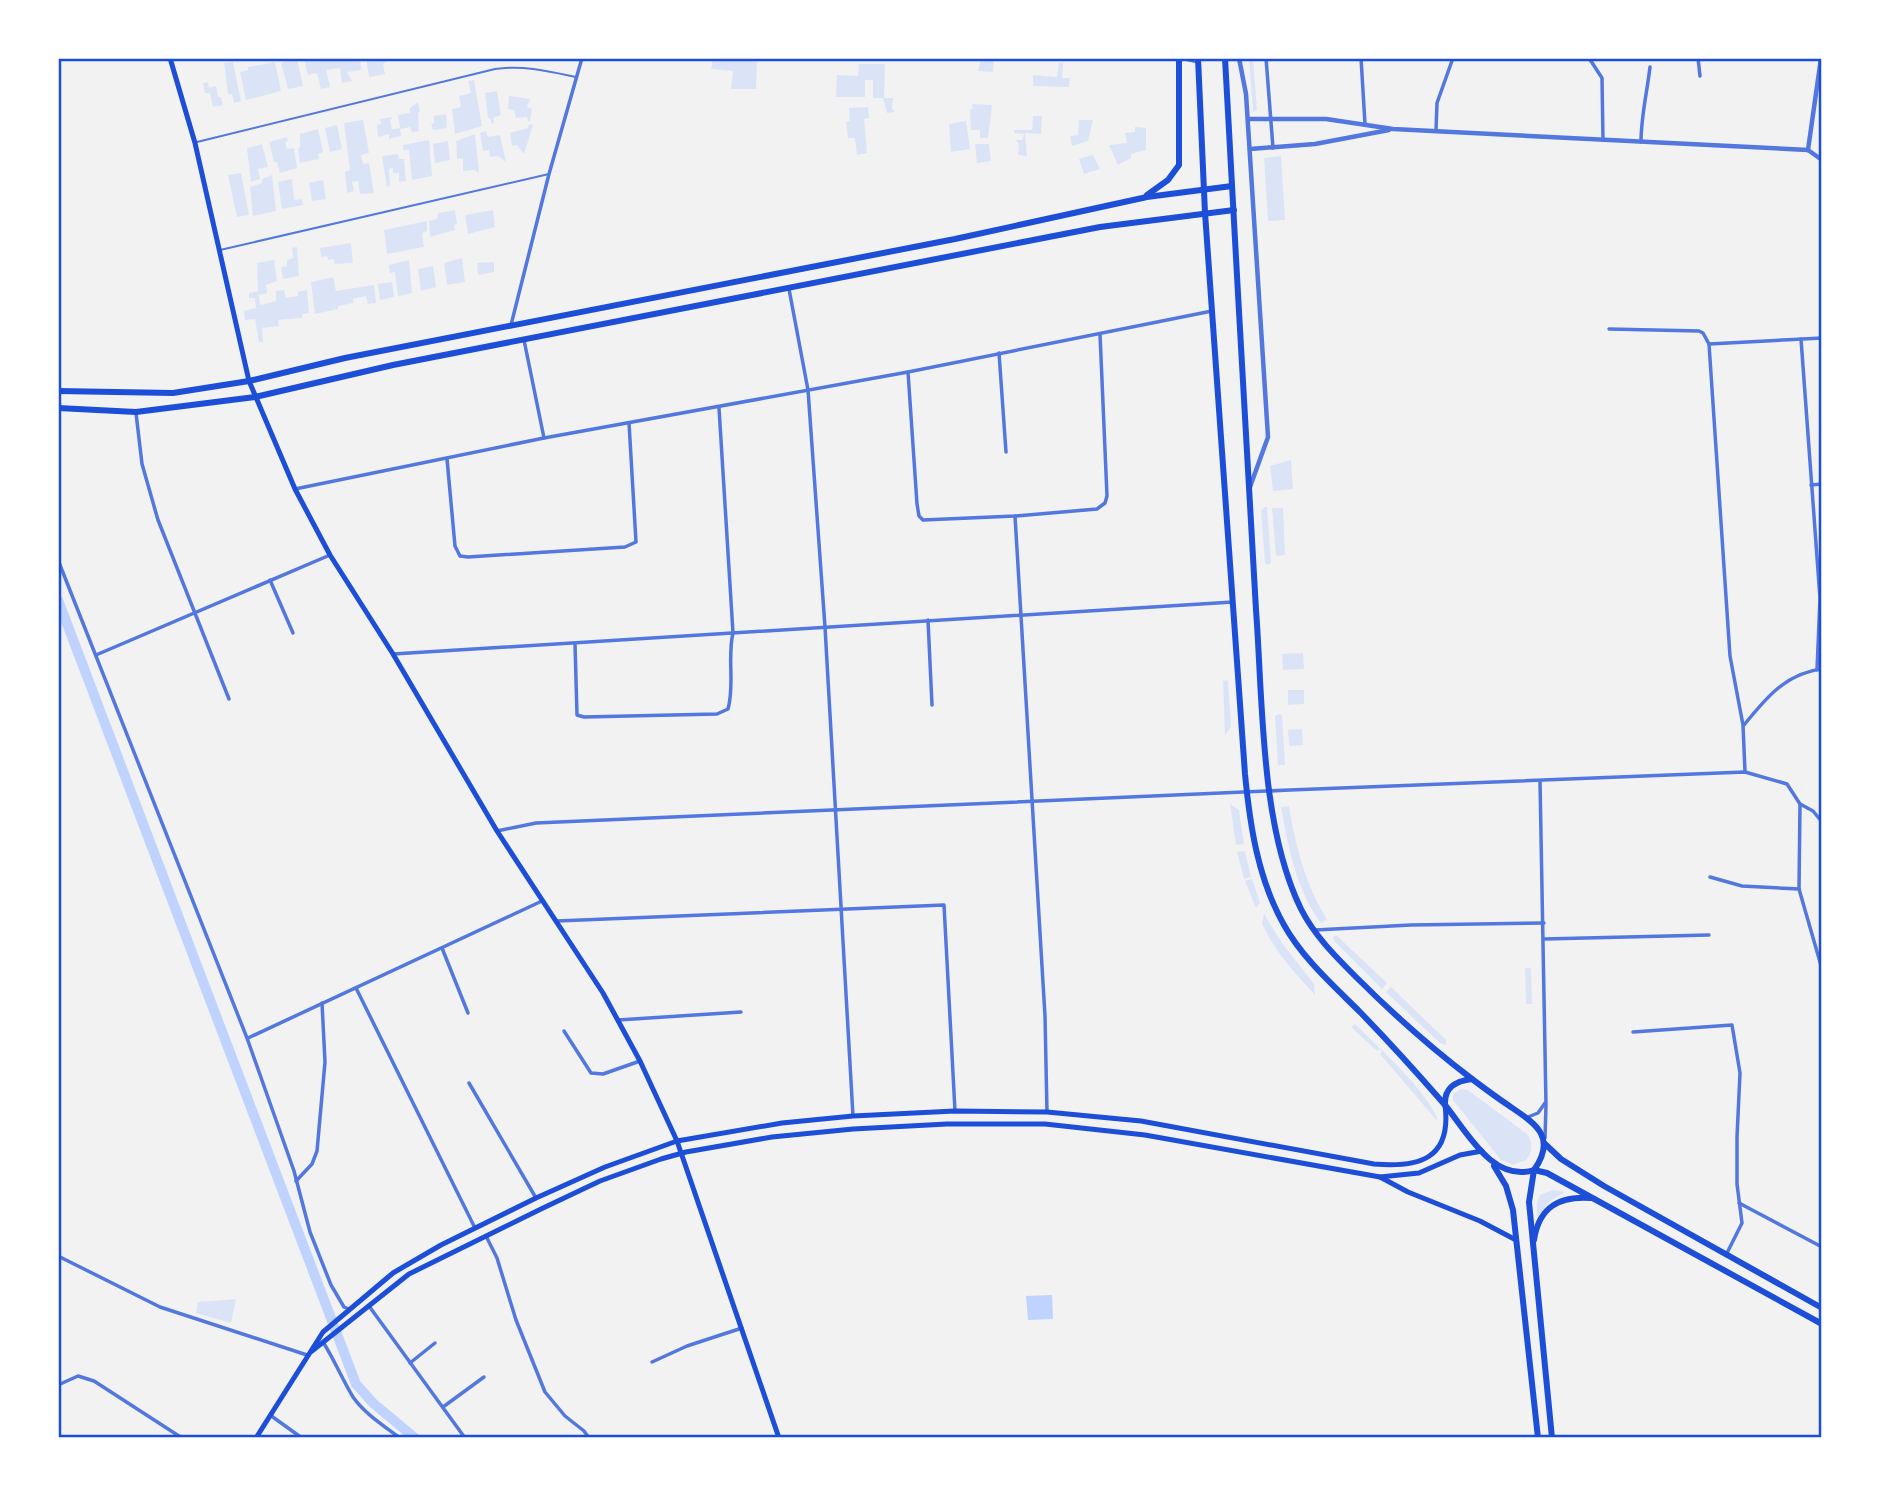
<svg xmlns="http://www.w3.org/2000/svg" width="1880" height="1496" font-family="'IBM Plex Serif',serif">
<style>
.green{fill:#dbe4f7}
.water{fill:#bfd3fe}
.lines{fill:none;stroke-linecap:round;stroke-linejoin:round}
.canal{stroke:#bfd3fe;stroke-width:10}
.service{stroke:#5277de;stroke-width:2}
.minor{stroke:#5277de;stroke-width:3.5}
.tertiary{stroke:#5277de;stroke-width:4.5}
.secondary{stroke:#1d4ed8;stroke-width:5}
.primary{stroke:#1d4ed8;stroke-width:6}
.neatline{fill:none;stroke:#1d4ed8;stroke-width:2.5}
</style>
<rect width="100%" height="100%" fill="#f2f2f2"/>
<!-- green -->
<g class="green">
<polygon points="286,58 297,58 303,86 288,89 281,63 287,61"/>
<polygon points="304,58 360,58 361,70 347,72 352,81 342,83 340,68 326,70 330,87 321,89 317,73 308,75"/>
<polygon points="366,58 385,58 386,62 383,64 385,74 369,77"/>
<polygon points="713,58 757,58 756,89 731,89 733,71 711,69"/>
<polygon points="981,58 994,58 993,72 978,71"/>
<polygon points="1249,58 1253,58 1257,110 1253,112"/>
<polygon points="233,62 241,101 234,103 232,94 228,94 224,63"/>
<polygon points="275,62 281,91 246,100 240,72 248,70 248,67"/>
<polygon points="1059,63 1063,63 1062,78 1070,78 1069,87 1033,86 1033,75 1057,77"/>
<polygon points="859,64 885,64 884,98 893,98 892,108 895,112 887,113 883,98 873,98 873,80 865,80 865,97 836,97 837,75 858,76"/>
<polygon points="474,80 482,126 455,134 452,109 461,107 459,96 471,93 468,81"/>
<polygon points="208,82 209,88 216,86 218,97 221,97 223,105 213,107 210,93 205,93 203,83"/>
<polygon points="497,91 501,115 493,118 494,123 492,124 490,118 488,118 485,93"/>
<polygon points="509,96 530,99 527,107 532,109 530,121 528,121 527,117 516,118 514,110 508,109"/>
<polygon points="418,102 420,112 418,113 419,131 412,132 410,127 400,129 401,136 389,139 389,134 378,137 377,125 381,124 380,119 393,117 390,120 392,129 400,128 398,115 410,113 410,108"/>
<polygon points="972,104 992,105 988,138 980,138 980,130 971,130 970,109 973,109"/>
<polygon points="868,107 869,118 864,119 867,153 857,155 855,138 848,138 846,122 850,121 849,108"/>
<polygon points="446,114 447,128 433,130 431,124 434,123 434,116"/>
<polygon points="1033,116 1042,116 1041,134 1025,133 1027,156 1018,155 1019,144 1016,140 1022,140 1024,134 1014,133 1014,130 1032,130"/>
<polygon points="363,120 369,153 361,155 363,164 369,163 374,193 360,194 358,181 352,182 354,191 347,193 345,172 350,170 344,123"/>
<polygon points="1079,120 1093,120 1088,141 1072,146 1070,136 1078,135"/>
<polygon points="966,121 970,149 951,152 949,124"/>
<polygon points="529,124 533,125 524,154 517,145 512,146 510,133 528,128"/>
<polygon points="337,125 342,149 330,152 325,128"/>
<polygon points="1135,127 1146,128 1146,150 1131,154 1131,158 1118,165 1109,145 1127,143 1125,133 1135,132"/>
<polygon points="318,129 323,152 318,154 319,159 300,163 298,148 300,147 300,134"/>
<polygon points="486,131 488,137 500,135 506,162 498,156 490,157 489,150 483,151 480,133"/>
<polygon points="475,134 479,173 474,170 463,171 463,158 457,159 456,141"/>
<polygon points="287,137 288,141 285,142 287,149 294,148 297,168 280,173 277,162 274,162 269,142"/>
<polygon points="429,140 432,176 412,180 409,150 403,150 403,145"/>
<polygon points="448,141 450,160 435,163 433,144"/>
<polygon points="262,144 268,167 258,169 260,179 251,182 247,148"/>
<polygon points="975,144 989,144 991,161 977,163"/>
<polygon points="398,154 399,159 404,159 406,181 399,182 399,173 393,173 393,168 389,169 390,186 387,187 382,156"/>
<polygon points="1093,155 1100,169 1084,174 1079,159"/>
<polygon points="1281,156 1285,220 1268,221 1264,158"/>
<polygon points="241,173 249,215 237,217 228,175"/>
<polygon points="272,175 276,211 253,216 250,187 262,183 262,179"/>
<polygon points="292,179 294,200 302,199 303,205 282,209 278,182"/>
<polygon points="323,180 326,199 312,201 309,183"/>
<polygon points="455,210 457,224 454,225 455,230 430,237 429,221 437,219 438,213"/>
<polygon points="493,210 495,227 468,234 465,215"/>
<polygon points="427,221 427,231 422,233 424,247 387,254 384,230"/>
<polygon points="351,243 353,263 335,264 334,259 328,260 327,256 321,257 320,248"/>
<polygon points="297,247 299,276 283,279 281,267 287,266 287,260 293,258 292,248"/>
<polygon points="462,258 465,282 447,285 444,263"/>
<polygon points="274,260 277,281 266,285 267,293 259,295 260,305 276,301 276,291 284,290 286,298 298,296 298,292 307,290 309,313 302,314 302,318 278,320 279,326 262,328 263,342 259,342 255,319 245,320 244,311 256,308 255,298 249,298 249,293 258,291 257,263"/>
<polygon points="409,260 412,293 398,296 395,272 390,273 389,265"/>
<polygon points="494,262 494,272 478,275 477,263"/>
<polygon points="433,266 436,287 421,291 418,269"/>
<polygon points="333,277 336,291 374,285 376,303 368,304 366,296 353,299 353,303 338,306 338,309 315,314 311,282"/>
<polygon points="392,282 394,297 380,300 378,284"/>
<polygon points="1291,460 1293,489 1273,491 1270,466"/>
<polygon points="1265,507 1267,507 1271,563 1267,565 1265,563 1261,510"/>
<polygon points="1272,508 1283,508 1285,555 1276,556"/>
<polygon points="1303,653 1304,669 1283,670 1282,654"/>
<polygon points="1228,680 1231,727 1225,735 1223,681"/>
<polygon points="1288,690 1304,690 1304,704 1288,705"/>
<polygon points="1279,714 1282,715 1285,765 1278,765 1275,716"/>
<polygon points="1302,729 1303,745 1289,746 1288,730"/>
<polygon points="1230,804 1239,810 1244,844 1236,845"/>
<path d="M 1289,806 C 1295,845 1306,886 1327,919 L 1321,923 C 1296,890 1288,846 1281,807 Z"/>
<polygon points="1245,851 1251,877 1244,879 1237,852"/>
<polygon points="1252,879 1260,903 1256,908 1245,881"/>
<path d="M 1264,914 L 1282,943 L 1314,984 L 1315,995 C 1295,973 1273,950 1262,923 Z"/>
<polygon points="1336,935 1387,983 1382,989 1335,942 1333,937"/>
<polygon points="1525,968 1531,968 1532,1004 1526,1004"/>
<polygon points="1391,987 1446,1040 1446,1045 1440,1043 1386,992"/>
<path d="M 1355,1024 C 1375,1044 1433,1096 1438,1122 L 1380,1054 L 1382,1052 L 1380,1049 L 1377,1051 L 1351,1027 Z"/>
<path d="M 1461,1089 L 1468,1090 L 1527,1134 C 1533,1143 1533,1152 1526,1160 L 1513,1165 L 1501,1160 L 1453,1100 L 1453,1094 Z"/>
<polygon points="1553,1190 1565,1192 1550,1201 1537,1217 1537,1203 1540,1195"/>
<polygon points="236,1299 231,1323 196,1313 198,1302"/>
</g>
<!-- water -->
<polygon class="water" points="1052,1295 1053,1319 1028,1320 1026,1296"/>
<g class="lines">
<!-- canal -->
<polyline class="canal" points="58,600 356,1384 373,1403 415,1438"/>
<!-- service -->
<g class="service">
<path d="M 197,142 L 495,69 C 524,65 548,71 576,77"/>
<polyline points="220,250 549,174"/>
</g>
<!-- minor -->
<g class="minor">
<polyline points="1181,58 1198,62"/>
<polyline points="1266,58 1273,148"/>
<polyline points="1361,58 1365,124"/>
<polyline points="1589,58 1602,78 1603,140"/>
<polyline points="1698,58 1700,76"/>
<polyline points="1436,130 1437,103 1453,58"/>
<path d="M 1641,142 C 1641,116 1647,93 1650,67"/>
<polyline points="789,289 808,390 825,627 853,1116"/>
<polyline points="511,325 549,174 582,58"/>
<polyline points="1609,329 1699,331 1703,333 1709,344 1730,656 1743,725 1745,772"/>
<polyline points="1801,339 1820,598 1817,670"/>
<polyline points="524,340 544,438"/>
<polyline points="1709,344 1822,338"/>
<polyline points="999,353 1006,452"/>
<polyline points="908,372 917,504 919,516 923,520 1015,516 1097,509 1105,503 1107,496 1100,334"/>
<polyline points="136,413 142,464 158,520 229,699"/>
<polyline points="447,459 455,546 460,556 468,557 625,547 636,542 629,423"/>
<polyline points="1811,485 1822,484"/>
<polyline points="295,489 544,438 908,372 1212,311"/>
<polyline points="1015,516 1045,1016 1047,1112"/>
<polyline points="58,560 247,1038 294,1171 310,1232 331,1285 344,1307 349,1309"/>
<polyline points="270,580 293,633"/>
<polyline points="928,620 932,705"/>
<path d="M 575,644 L 577,715 L 584,717 L 717,714 L 728,709 C 735,684 727,658 733,633 L 719,408"/>
<polyline points="393,654 1233,602"/>
<polyline points="96,655 330,555"/>
<path d="M 1744,725 C 1765,699 1786,673 1822,669"/>
<polyline points="1540,781 1546,1105 1545,1138"/>
<polyline points="1800,804 1813,811 1822,822"/>
<polyline points="497,831 536,823 1290,790 1745,772 1787,784 1800,804 1799,889 1822,969"/>
<polyline points="1710,877 1742,886 1799,889"/>
<polyline points="557,921 944,905 955,1111"/>
<polyline points="1315,930 1411,925 1544,923"/>
<polyline points="1544,939 1709,935"/>
<polyline points="442,948 468,1013"/>
<polyline points="356,988 475,1228"/>
<polyline points="618,1020 741,1012"/>
<polyline points="564,1031 591,1073 603,1074 640,1061"/>
<polyline points="1633,1032 1732,1025 1740,1073 1737,1137 1737,1184 1742,1223 1726,1255"/>
<polyline points="248,1038 542,901"/>
<polyline points="469,1083 536,1198"/>
<polyline points="1528,1117 1538,1113 1545,1103"/>
<polyline points="296,1181 312,1164 317,1151 325,1062 322,1003"/>
<polyline points="1739,1203 1822,1247"/>
<polyline points="486,1236 497,1258 516,1320 545,1392 565,1416 584,1431 589,1438"/>
<polyline points="58,1256 160,1307 307,1355"/>
<polyline points="369,1306 465,1438"/>
<path d="M 323,1342 C 334,1359 342,1379 353,1397 C 364,1413 384,1426 400,1438"/>
<polyline points="652,1362 687,1346 742,1328"/>
<polyline points="410,1363 435,1343"/>
<polyline points="58,1385 78,1376 94,1381 182,1438"/>
<polyline points="443,1407 484,1377"/>
<polyline points="270,1415 302,1438"/>
</g>
<!-- tertiary -->
<g class="tertiary">
<polyline points="1239,58 1246,94 1268,437 1250,487"/>
<polyline points="1248,119 1326,119 1393,129 1808,150"/>
<polyline points="1250,149 1315,144 1389,130"/>
<polyline points="1808,150 1821,58"/>
<polyline points="1808,150 1822,160"/>
</g>
<!-- secondary -->
<g class="secondary">
<polyline points="170,58 195,143 249,381 295,489 330,555 393,654 497,831 603,993 640,1061 677,1141 779,1438"/>
<polyline points="1380,1177 1408,1192 1480,1221 1516,1240"/>
<polyline points="312,1351 409,1274 541,1209 600,1181 661,1159 686,1152 772,1137 853,1129 947,1124 1045,1124 1145,1135 1380,1177 1419,1173 1460,1155 1482,1151"/>
<path d="M 256,1438 L 323,1332 L 393,1273 L 441,1245 L 536,1198 L 605,1167 L 677,1141 L 782,1123 L 853,1116 L 955,1111 L 1047,1112 L 1141,1121 L 1374,1164 C 1419,1168 1452,1159 1445,1105"/>
</g>
<!-- primary -->
<g class="primary">
<path d="M 1198,58 L 1205,213 L 1245,774 C 1250,826 1258,879 1284,925 C 1303,959 1334,986 1361,1013 C 1390,1043 1418,1074 1445,1105"/>
<path d="M 1225,58 C 1236,242 1244,426 1256,610 C 1263,702 1260,825 1301,909 C 1314,935 1335,956 1356,977 C 1394,1015 1430,1047 1472,1079"/>
<polyline points="1147,195 1168,180 1179,165 1179,58"/>
<polyline points="58,391 173,393 249,381 345,358 955,239 1147,197 1232,186"/>
<polyline points="58,408 136,412 255,397 393,365 1100,227 1234,210"/>
<path d="M 1472,1079 C 1484,1088 1496,1097 1508,1105 C 1534,1123 1558,1136 1534,1170 C 1493,1183 1467,1132 1445,1105 C 1444,1087 1456,1081 1472,1079 Z"/>
<polyline points="1544,1143 1561,1159 1604,1186 1822,1308"/>
<polyline points="1494,1166 1506,1186 1513,1210 1538,1438"/>
<polyline points="1534,1170 1547,1173 1822,1324"/>
<polyline points="1534,1170 1529,1202 1552,1438"/>
<path d="M 1534,1240 C 1539,1207 1559,1196 1590,1198"/>
</g>
</g>
<!-- border -->
<rect width="1880" height="1496" fill="none" stroke="#ffffff" stroke-width="119"/>
<rect x="60" y="60" width="1760" height="1376" class="neatline"/>
</svg>
